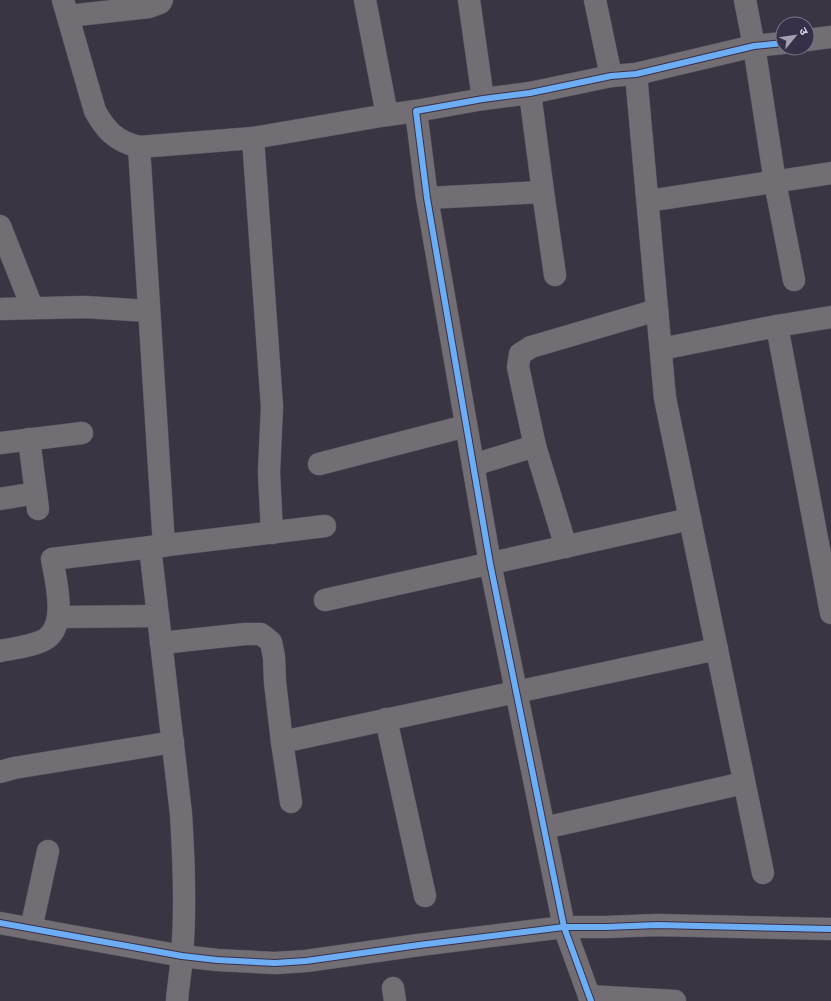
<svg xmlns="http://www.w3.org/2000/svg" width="831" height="1001" font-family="'Exo 2','Noto Sans Devanagari',sans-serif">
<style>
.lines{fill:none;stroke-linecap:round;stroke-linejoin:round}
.street-casing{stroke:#595460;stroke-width:23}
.street{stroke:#726e74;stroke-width:22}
.cycleway-casing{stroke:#382f49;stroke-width:8}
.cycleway{stroke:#6dadf4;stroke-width:6}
</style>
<rect width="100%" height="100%" fill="#3a3543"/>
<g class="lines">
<defs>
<g id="street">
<path d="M 63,0 L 95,111 C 106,131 116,141 139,147 L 253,138 L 387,115 L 416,111"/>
<polyline points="365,0 387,115"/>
<polyline points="469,0 483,99"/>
<polyline points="595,0 611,76"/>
<polyline points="745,0 754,46 775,182 794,280"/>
<polyline points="68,16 149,7 160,3 162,0"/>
<polyline points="807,40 831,37"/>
<polyline points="636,74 665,398 763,873"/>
<polyline points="253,138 272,407 269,472 272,533"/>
<polyline points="139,147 164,546"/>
<polyline points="543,192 555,275"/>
<polyline points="427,198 543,192 530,93"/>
<polyline points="648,201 831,173"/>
<polyline points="0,226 32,307"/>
<polyline points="0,309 85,307 149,311"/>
<polyline points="777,326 831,613"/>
<polyline points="661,349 777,326 831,317"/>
<polyline points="29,439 38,509"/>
<polyline points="0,443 82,433"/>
<polyline points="535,446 566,547"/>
<polyline points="319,464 466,426"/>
<polyline points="473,465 535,446 518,367 520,354 531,347 657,310"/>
<polyline points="0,499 36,493"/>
<path d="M 150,547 L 181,814 C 184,861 186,909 182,955 C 181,971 178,986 177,1001"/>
<polyline points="325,600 690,519"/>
<polyline points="59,617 158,616"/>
<polyline points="161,643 245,634 261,634 271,642 274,657 275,682 282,742"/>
<path d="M 0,651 C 14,648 29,647 42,641 C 69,629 56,581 52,559 L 325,526"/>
<polyline points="386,719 425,896"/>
<polyline points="0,772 14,768 173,742"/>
<polyline points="291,802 282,742 717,649"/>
<polyline points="544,828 744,783"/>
<polyline points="0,923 182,956 217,960 275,963 306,961 419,945 564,927 606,927 657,925 831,929"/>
<polyline points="31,929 48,851"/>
<polyline points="393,988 395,1001"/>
<polyline points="589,996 675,1001"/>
<polyline points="591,1001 564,927 490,563 427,198 416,111 483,99 530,93 611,76 636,74 754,46 783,43"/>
</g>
</defs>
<!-- street casing -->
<use href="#street" class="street-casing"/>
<!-- street -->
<use href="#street" class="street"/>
<defs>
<g id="cycleway">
<polyline points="0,923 182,956 217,960 275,963 306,961 419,945 564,927 606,927 657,925 831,929"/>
<polyline points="591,1001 564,927 490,563 427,198 416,111 483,99 530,93 611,76 636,74 754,46 783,43"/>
</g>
</defs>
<!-- cycleway casing -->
<use href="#cycleway" class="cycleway-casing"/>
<!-- cycleway -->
<use href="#cycleway" class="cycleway"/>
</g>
<!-- north arrow -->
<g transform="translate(795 36) rotate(61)"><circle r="19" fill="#382f49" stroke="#7b738a"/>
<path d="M0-3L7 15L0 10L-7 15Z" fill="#a5a0b0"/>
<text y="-6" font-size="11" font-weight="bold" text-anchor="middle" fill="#dfdaeb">उ</text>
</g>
</svg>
